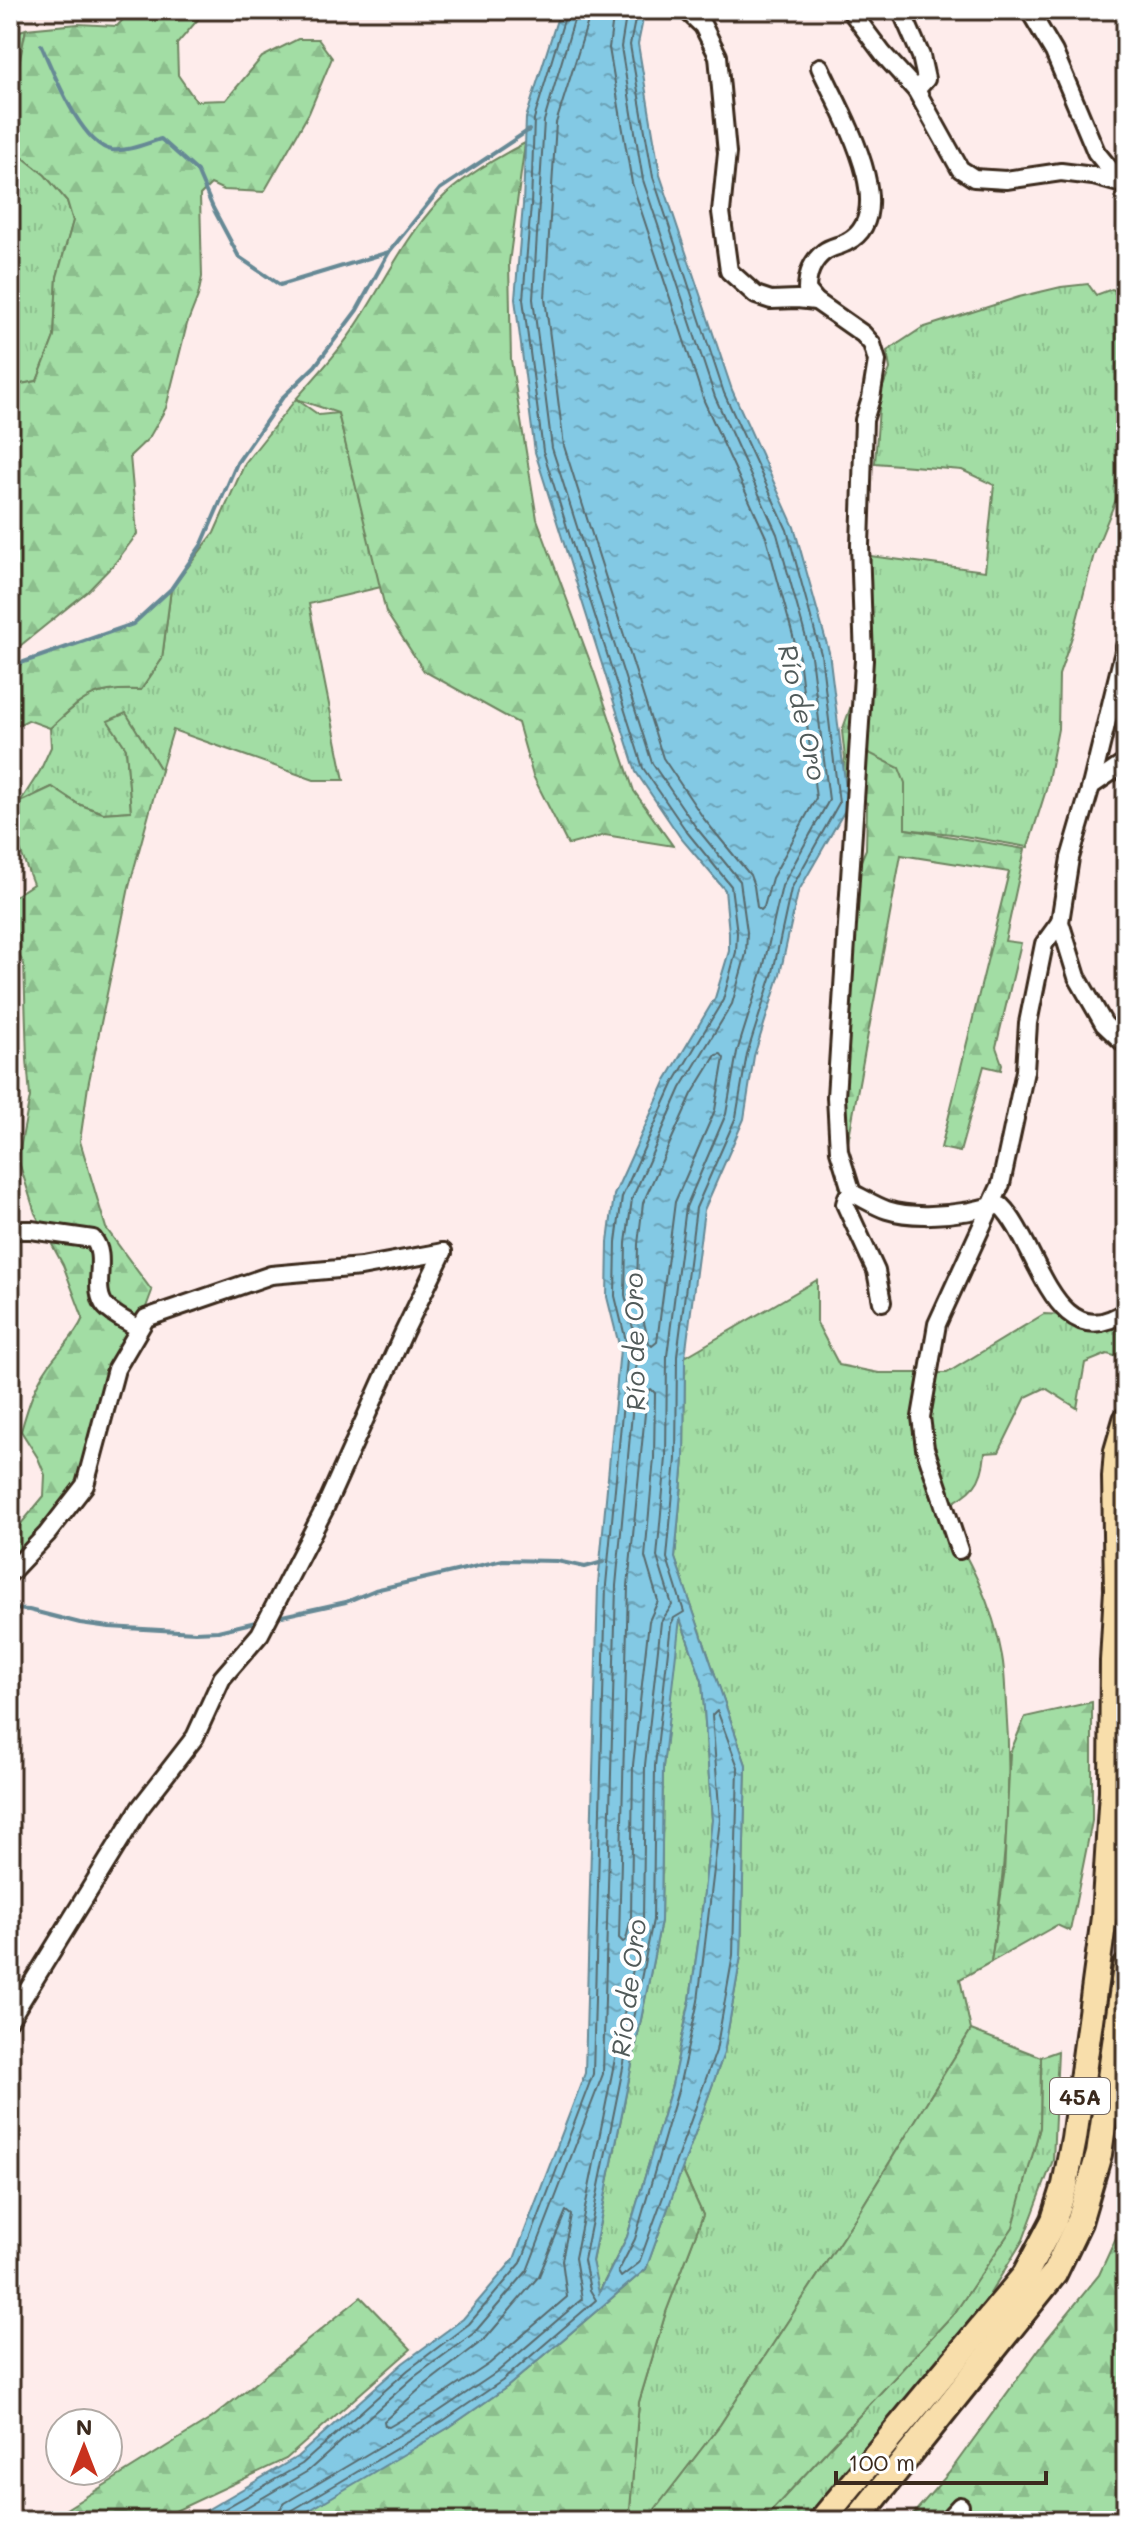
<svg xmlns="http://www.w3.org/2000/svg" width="1136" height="2531" font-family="Mali,sans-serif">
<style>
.grass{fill:url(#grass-tufts);stroke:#6e8461;stroke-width:2}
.forest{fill:url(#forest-firs);stroke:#6e8461;stroke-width:2}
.water{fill:url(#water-ripples);stroke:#668995;stroke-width:2;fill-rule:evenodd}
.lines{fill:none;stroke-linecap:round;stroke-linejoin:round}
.shore{stroke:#586a6d;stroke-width:2}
.stream{stroke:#668995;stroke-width:4}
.minor-casing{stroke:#3b2a1e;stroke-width:22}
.highway-casing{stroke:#3b2a1e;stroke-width:30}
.minor{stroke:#fff;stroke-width:16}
.highway{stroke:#f8deab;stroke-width:24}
.labels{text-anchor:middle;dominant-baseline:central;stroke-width:8;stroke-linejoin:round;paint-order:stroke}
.shield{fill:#fff;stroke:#766a62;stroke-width:2}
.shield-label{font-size:22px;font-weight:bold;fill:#3b2a1e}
.water-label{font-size:26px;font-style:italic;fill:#515a59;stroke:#fff}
</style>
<defs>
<pattern id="grass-tufts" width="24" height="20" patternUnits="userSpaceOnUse" patternTransform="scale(2)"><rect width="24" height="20" fill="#a2dda4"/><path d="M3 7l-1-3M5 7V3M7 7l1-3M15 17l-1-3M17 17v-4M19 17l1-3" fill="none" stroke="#8cbe8d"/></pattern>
<pattern id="forest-firs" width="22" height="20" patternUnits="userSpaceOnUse" patternTransform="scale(2)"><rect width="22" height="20" fill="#a2dda4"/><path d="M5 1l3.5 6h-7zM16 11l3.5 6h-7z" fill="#8cbe8d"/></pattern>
<pattern id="water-ripples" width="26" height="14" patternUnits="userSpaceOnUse" patternTransform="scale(2)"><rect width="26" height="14" fill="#83c9e4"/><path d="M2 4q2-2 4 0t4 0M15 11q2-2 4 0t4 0" fill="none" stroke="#6ca3b8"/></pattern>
</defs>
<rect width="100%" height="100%" fill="#feeceb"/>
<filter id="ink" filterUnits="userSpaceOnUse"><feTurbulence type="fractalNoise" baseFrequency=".0125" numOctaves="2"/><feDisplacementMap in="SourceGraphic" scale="16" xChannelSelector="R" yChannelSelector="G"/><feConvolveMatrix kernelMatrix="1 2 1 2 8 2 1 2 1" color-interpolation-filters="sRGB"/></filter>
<g filter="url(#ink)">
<!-- grass -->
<g class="grass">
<polygon points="26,29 16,79 10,87 10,34"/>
<polygon points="10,147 45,175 67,201 73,221 57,277 54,337 37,381 10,386"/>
<polygon points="1088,284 1096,295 1112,289 1126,295 1118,419 1126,459 1119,492 1094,554 1074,631 1059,675 1058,729 1046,790 1028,847 952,834 905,829 861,749 862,555 985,571 994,485 962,470 875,463 880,394 890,369 887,351 922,328 1019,297 1061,287"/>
<path d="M 296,399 L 319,415 L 338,413 L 381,587 L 309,604 L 344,780 L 314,780 L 173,730 L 161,770 L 126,714 L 109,722 L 126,748 L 131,811 L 103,813 L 78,804 L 52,787 L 20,802 L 40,771 L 51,747 L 50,728 C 86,696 91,688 141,690 L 162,659 L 171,589 L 214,533 L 245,463 Z"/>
<path d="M 817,1280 L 817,1323 L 839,1365 L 879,1373 L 947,1373 L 1044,1314 L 1064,1315 L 1087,1329 L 1105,1329 L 1126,1315 L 1126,1359 L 1107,1354 L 1085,1363 L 1077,1408 L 1045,1388 L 1026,1397 L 999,1452 L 985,1453 C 982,1489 969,1493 940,1510 C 967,1555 993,1604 1002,1656 C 1005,1672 1005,1689 1006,1705 C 1013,1791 1004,1876 991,1962 L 960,1979 L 971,2030 L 856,2217 L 720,2425 L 646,2521 L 629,2521 L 639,2402 L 666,2312 L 703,2215 L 682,2169 L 724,2053 L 741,1956 L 746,1765 L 675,1558 L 684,1459 L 685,1357 Z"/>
<polygon points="679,1616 702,1681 712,1820 699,1937 690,2000 672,2085 627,2237 598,2294 592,2262 661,1921 663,1767"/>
<polygon points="1058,2051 1053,2160 1023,2240 983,2305 804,2521 762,2521 956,2311 1012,2227 1040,2127 1041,2057"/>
</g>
<!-- forest -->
<g class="forest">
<polygon points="132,10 206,10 177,44 178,75 196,101 226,100 262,57 298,39 318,39 332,58 309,113 264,192 224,190 211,184 200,195 202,277 198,296 187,324 166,408 149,438 130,456 137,534 115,563 88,591 10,654 10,386 37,381 54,337 57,277 73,221 67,201 45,175 10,147 10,87 16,79 26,29 78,24 117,26"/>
<path d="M 525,143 L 509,263 L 511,360 L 537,519 L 594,672 L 634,791 L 673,846 L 605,835 L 568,845 L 533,776 L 518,723 L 424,671 L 386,612 L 338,413 L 296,399 C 319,373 343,347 361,318 C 386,279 407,235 439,201 C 462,177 496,158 525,143 Z"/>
<path d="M 171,589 L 162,659 L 141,690 C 91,688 86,696 50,728 L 28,720 L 10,729 L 10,664 L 21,663 L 133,624 Z"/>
<polygon points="866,664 870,710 861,749 899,768 905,783 905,829 1025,849 1005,941 1021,943 996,1047 1002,1064 1001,1070 984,1066 960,1152 941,1148 1009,872 901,855 839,1191 858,868 866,849 867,803 839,790 845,758 842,731"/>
<path d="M 126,713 L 161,770 L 129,887 L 88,1086 L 80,1141 L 106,1228 L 152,1291 L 82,1481 L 10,1566 L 10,1537 L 44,1496 L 45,1475 L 38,1458 L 21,1431 C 28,1407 34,1386 49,1365 C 60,1349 75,1337 83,1318 L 63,1265 L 35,1213 L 18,1159 L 30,1097 L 27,1059 L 24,964 L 10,940 L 10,899 L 33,884 L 19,847 L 20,802 L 52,787 L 78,804 L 103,813 L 131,811 L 126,748 L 108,721 Z"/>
<polygon points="1092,1702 1092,1821 1070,1931 1057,1925 991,1962 1004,1875 1010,1753 1025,1717"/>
<polygon points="971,2030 1041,2057 1040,2127 1013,2227 956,2311 762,2521 646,2521 720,2425 856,2217"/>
<polygon points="682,2169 703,2215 666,2312 639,2402 629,2521 288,2521 448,2428 507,2387 646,2269"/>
<polygon points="1126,2216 1126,2521 907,2521 949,2473 1045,2341 1099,2275"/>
<polygon points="361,2297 411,2349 286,2459 154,2521 47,2521 212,2418"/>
</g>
<!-- water -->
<path class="water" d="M 560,10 L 645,10 L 638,44 L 660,175 L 732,390 L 794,527 L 829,652 L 848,805 L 798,892 L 780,974 L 754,1056 L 744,1119 L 704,1210 L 685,1357 L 684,1459 L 675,1558 L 746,1765 L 741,1956 L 724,2053 L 646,2269 L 507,2387 L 448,2428 L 303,2514 L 288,2521 L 188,2521 L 297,2457 L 403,2363 L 463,2319 L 514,2259 L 585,2073 L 598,1584 L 620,1349 L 607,1297 L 608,1242 L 614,1195 L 666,1080 L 715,998 L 729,951 L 729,933 L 725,890 L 680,837 L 636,772 L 535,452 L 515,299 L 523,205 L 526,118 ZM 680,1618 L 702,1681 L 712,1820 L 699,1937 L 690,2000 L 672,2085 L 627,2237 L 599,2293 L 592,2261 L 661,1921 L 663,1767 Z"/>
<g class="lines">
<!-- shore -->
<g class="shore">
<polyline points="589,10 588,21 556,123 545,298 564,446 663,758 704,819 750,875 754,886 757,907 761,910 764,907 772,878 816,798 799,658 766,537 704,401 632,183 609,48 614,10"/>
<polygon points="721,1054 724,1058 715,1110 675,1202 657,1342 652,1346 649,1343 637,1294 638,1244 643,1203 692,1094 716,1055"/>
<polygon points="651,1389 655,1393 654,1458 645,1557 658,1601 649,1621 633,1765 631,1918 626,1940 623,1942 619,1938 628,1586 647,1393"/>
<polygon points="717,1710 738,1767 733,1955 716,2051 639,2263 621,2277 618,2272 635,2239 679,2087 698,2001 720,1820 712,1715"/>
<polygon points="566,2211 571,2215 562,2260 567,2297 489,2364 432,2402 389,2427 385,2426 384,2421 422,2387 486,2338 539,2276"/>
<polyline points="203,2521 302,2464 408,2370 469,2324 521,2263 593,2074 606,1585 628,1349 615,1296 616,1242 622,1197 673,1084 723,1000 736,952 737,933 731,886 687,832 643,768 543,451 523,299 531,205 534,119 567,10"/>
<polyline points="223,2521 308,2471 414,2377 474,2333 527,2271 603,2074 616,1586 638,1349 625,1295 626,1243 632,1199 681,1088 732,1004 746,954 747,932 740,881 695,826 652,763 552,448 533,299 544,121 577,10"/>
<polyline points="277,2521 279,2510 285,2503 438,2412 496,2373 582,2299 575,2258 643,1919 645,1765 661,1622 672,1605 657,1557 666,1458 667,1356 686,1207 726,1114 737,1052 763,969 782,886 829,800 811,656 777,534 715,397 643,180 621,47 627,10"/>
<polyline points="287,2521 291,2511 443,2421 502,2381 596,2300 590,2290 584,2260 653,1920 655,1766 671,1624 674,1618 684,1612 667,1558 676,1459 677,1356 696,1208 736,1117 747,1054 773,972 791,889 839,803 821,654 787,530 724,393 653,177 630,45 637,10"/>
</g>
<!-- stream -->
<g class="stream">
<path d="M 41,45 C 53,71 81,145 112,150 C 127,152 147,143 161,139 L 197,171 L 213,208 L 239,257 L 280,285 L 389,252"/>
<polyline points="10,664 21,663 133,624 171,589 202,544 237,463 283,397 315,366 357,310 389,252 440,189 529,130"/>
<polyline points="10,1609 29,1610 80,1623 109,1627 195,1632 218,1631 260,1621"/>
<polyline points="273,1618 346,1602 375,1590 503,1560 557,1561 585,1567 603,1562"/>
</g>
<defs>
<g id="minor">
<polyline points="686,10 703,26 718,56 727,153 721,212 729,271 756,295 771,300 797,299 816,301"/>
<polyline points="850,10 883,54 916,90 960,169 974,178 1006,180 1061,172 1093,176 1122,184"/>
<polyline points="901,10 921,56 926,79 916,90"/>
<polyline points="1029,10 1054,52 1096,152 1122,184"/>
<polyline points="1122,10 1126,14"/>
<path d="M 820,67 C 837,106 903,213 847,242 C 840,246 830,247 824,252 C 811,262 807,275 807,290 L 816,301 L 863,334 L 872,344 L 877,361 L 871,398 L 864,420 L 860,545 L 864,660 L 836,1097 L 839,1151 L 852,1193 L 847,1197 L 845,1204 L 876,1271 L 882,1302"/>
<polyline points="1126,643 1091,786 1070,858 1060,922 1077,977 1104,1024 1126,1045"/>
<polyline points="1091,786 1126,762"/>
<path d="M 852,1193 C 863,1198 875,1206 887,1210 C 909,1217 940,1216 963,1212 C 977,1211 987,1205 1001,1206 C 1038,1242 1054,1360 1126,1311"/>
<path d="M 10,1230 L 31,1230 L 93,1239 C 109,1257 90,1289 106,1307 C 114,1316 129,1322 139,1329"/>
<polyline points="959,1550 925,1448 921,1417 937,1324 1001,1184 1025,1071 1028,1023 1044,944 1060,922"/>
<polyline points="10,1573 47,1534 85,1485 116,1369 146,1318 271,1275 361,1267 443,1252"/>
<polyline points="10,2019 140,1808 195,1737 222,1678 260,1634 324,1510 404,1332 443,1252"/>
<polyline points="946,2521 960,2506"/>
</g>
<g id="highway">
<polyline points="821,2521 1025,2275 1054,2220 1065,2185 1074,2139 1104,1917 1112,1791 1113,1661 1117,1590 1115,1477 1117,1451 1126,1420"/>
<polyline points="856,2521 1054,2274 1079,2222 1099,2154 1126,1967"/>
</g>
</defs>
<!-- minor casing -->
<use href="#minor" class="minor-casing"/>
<!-- highway casing -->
<use href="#highway" class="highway-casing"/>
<!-- minor -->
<use href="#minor" class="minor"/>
<!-- highway -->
<use href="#highway" class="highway"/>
</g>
</g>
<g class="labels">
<!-- shield labels -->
<rect class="shield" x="1050" y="2078" width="60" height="36" rx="6"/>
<g class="shield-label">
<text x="1080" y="2096">45A</text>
</g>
<!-- water labels -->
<g class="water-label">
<text transform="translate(803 712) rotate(77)">Río de Oro</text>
<text transform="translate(634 1342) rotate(-91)">Río de Oro</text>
<text transform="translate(628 1988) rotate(-83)">Río de Oro</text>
</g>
</g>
<!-- margin -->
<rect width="1136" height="2531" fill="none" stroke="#fff" stroke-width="40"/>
<rect x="20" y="20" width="1096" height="2491" fill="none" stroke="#3b2a1e" stroke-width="3" filter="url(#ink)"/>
<!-- north arrow -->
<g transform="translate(84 2447)"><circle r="38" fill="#ffffff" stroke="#b1aaa5" stroke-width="2"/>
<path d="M0-6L14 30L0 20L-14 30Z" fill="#c8321e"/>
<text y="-12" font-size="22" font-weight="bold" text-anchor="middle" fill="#3b2a1e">N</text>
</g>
<!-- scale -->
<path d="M836 2471v12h210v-12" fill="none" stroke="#3b2a1e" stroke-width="4"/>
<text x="848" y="2471" font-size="24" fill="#3b2a1e" stroke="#ffffff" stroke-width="6" paint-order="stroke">100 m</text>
</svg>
